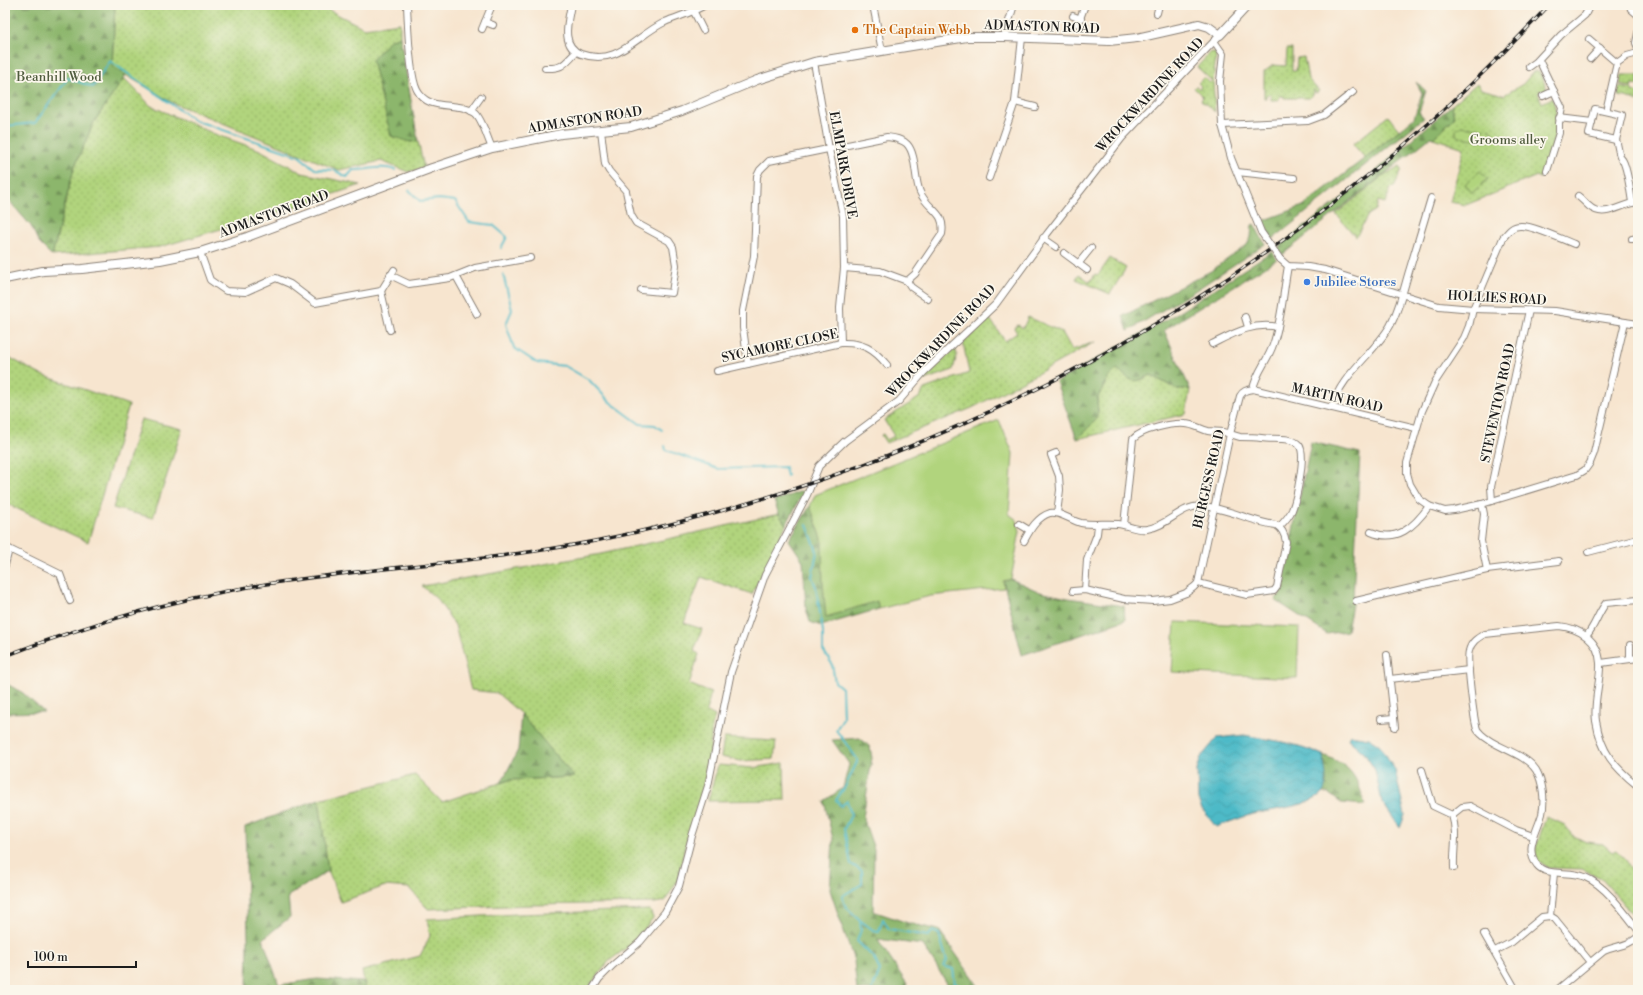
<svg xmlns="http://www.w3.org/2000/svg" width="1643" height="995" font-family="'Libre Bodoni',serif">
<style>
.green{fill:url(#green-dots);stroke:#66784c}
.forest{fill:url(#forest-firs);stroke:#546944}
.pitch{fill:#b1d47d;stroke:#66784c}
.water{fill:url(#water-waves);stroke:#346b72}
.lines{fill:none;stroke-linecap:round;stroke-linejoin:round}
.stream{stroke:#4dbac7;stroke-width:2}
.minor-casing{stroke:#8a8076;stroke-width:8}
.tertiary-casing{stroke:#8a8076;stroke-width:10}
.minor{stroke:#fff;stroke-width:6}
.tertiary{stroke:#fff;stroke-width:8}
.rail-casing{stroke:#1c1c1c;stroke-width:3.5}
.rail{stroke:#fbf7ec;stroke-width:2;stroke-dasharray:6;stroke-linecap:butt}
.minor-bridge-casing{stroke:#8a8076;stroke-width:8;stroke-linecap:butt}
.minor-bridge{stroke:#fff;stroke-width:6}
.food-dot{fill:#e8710a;stroke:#fbf7ec;stroke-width:1.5}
.shop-dot{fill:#3f7fe0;stroke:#fbf7ec;stroke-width:1.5}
.labels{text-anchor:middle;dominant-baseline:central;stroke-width:3.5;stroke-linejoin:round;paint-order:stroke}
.street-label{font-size:13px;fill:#1c1c1c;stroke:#fbf7ec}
.food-label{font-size:13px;fill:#c56008;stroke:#fbf7ec;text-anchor:start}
.park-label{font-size:13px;fill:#505c3e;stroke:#fbf7ec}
.shop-label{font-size:13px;fill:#366cbe;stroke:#fbf7ec;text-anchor:start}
</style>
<defs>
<pattern id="green-dots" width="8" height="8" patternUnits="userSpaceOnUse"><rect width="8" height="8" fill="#b1d47d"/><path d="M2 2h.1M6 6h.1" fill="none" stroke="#98b56b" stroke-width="1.8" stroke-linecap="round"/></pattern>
<pattern id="forest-firs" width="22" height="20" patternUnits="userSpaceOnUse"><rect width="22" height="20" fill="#8cb66c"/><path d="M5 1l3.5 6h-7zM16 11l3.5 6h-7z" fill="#729358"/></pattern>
<pattern id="water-waves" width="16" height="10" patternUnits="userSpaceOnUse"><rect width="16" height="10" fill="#4dbac7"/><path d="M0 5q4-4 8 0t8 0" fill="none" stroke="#439faa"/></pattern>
</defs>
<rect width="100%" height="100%" fill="#fbf7ec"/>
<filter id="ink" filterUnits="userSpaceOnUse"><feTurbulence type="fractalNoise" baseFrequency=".025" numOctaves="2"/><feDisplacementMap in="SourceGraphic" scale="8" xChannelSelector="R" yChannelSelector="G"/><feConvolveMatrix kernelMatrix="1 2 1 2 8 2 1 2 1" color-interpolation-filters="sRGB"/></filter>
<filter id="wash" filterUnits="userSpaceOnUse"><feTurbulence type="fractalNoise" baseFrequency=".012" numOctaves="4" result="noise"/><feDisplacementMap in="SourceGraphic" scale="16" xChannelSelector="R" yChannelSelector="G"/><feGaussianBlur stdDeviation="0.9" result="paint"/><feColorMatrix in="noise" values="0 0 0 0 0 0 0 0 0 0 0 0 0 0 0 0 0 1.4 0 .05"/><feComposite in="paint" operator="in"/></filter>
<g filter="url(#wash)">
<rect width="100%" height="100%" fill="#f7e5cf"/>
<!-- green -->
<g class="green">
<polygon points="115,5 319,5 364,28 400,23 400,36 390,40 410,142 418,141 424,168 408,172 381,161 339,170 173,103 112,67"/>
<polygon points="1287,49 1292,49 1292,71 1296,71 1297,58 1304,57 1308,79 1319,91 1316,93 1314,90 1313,91 1314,94 1309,98 1284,98 1284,96 1280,96 1278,100 1271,100 1271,94 1266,95 1266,98 1264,98 1264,72 1273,65 1286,66"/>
<polygon points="1211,52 1216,53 1216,56 1213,82 1215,112 1201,100 1203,97 1194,88 1196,86 1199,89 1201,86 1198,83 1204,77 1210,83 1212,81 1197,67"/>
<path d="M 1534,71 L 1539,71 L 1547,89 L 1538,93 L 1542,103 L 1552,98 C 1564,126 1550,152 1540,178 L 1537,176 L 1466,205 L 1450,202 L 1464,148 L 1433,138 L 1454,118 L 1452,105 L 1477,83 L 1481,89 L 1504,95 L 1523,84 Z"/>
<polygon points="1622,75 1638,75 1638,85 1632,84 1631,87 1620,85"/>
<polygon points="124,78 151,106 217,135 260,150 302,173 361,185 285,210 160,247 52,256 74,168 94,122"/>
<polygon points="1619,87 1632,89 1632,91 1638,93 1638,102 1626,97 1618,96"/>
<polygon points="1388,116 1399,130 1365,158 1353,144"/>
<polygon points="1400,166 1402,169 1394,187 1391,188 1385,203 1378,201 1376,210 1368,215 1356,237 1336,214 1384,175"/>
<polygon points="1110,258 1126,268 1110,294 1076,279 1079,274 1090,282 1095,274 1098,275"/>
<polygon points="1028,317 1062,332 1072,350 1095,342 1035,375 972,408 886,443 881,435 883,434 887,440 894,436 884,420 920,397 924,389 969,373 963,342 990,319 1005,341 1017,333 1014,328 1018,325 1023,328"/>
<polygon points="955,349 957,354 953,370 924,380 923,377"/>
<polygon points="5,355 39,374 129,405 88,542 5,503"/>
<path d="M 1117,369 C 1133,381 1132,385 1151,375 L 1176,389 L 1190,389 L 1186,414 L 1077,439 L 1098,413 L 1097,399 L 1108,378 Z"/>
<polygon points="141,419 182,429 153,518 113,508"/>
<polygon points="779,514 786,525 752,594 701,577 684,623 702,629 694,651 699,654 689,684 711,693 706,711 715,716 712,725 709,763 694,822 685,846 678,880 665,901 655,903 531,905 428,909 409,888 385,886 341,902 328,871 319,799 415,775 442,802 509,780 573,777 521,714 497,693 471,690 455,625 438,600 422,586 601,554"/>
<polygon points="724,738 776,741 774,759 741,761 721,757"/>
<polygon points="784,763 785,800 708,801 718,765 753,768"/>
<polygon points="1546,817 1563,824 1572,835 1586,842 1603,844 1612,852 1616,850 1626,860 1630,868 1638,872 1638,911 1633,915 1601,878 1582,869 1549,868 1538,861 1535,850"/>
<polygon points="650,910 653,918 633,943 609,961 587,990 366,990 362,971 420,956 430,936 427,919 517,914"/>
</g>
<!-- forest -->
<g class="forest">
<polygon points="5,5 115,5 112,66 126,75 94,122 74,168 52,256 39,243 31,226 5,196"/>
<polygon points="400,36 418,141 410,142 391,136 372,60 390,40"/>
<polygon points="1416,82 1426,91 1419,112 1424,118 1273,239 1260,222 1303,206 1365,158 1414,118 1422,93"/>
<polygon points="1452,105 1454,118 1433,138 1431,137 1282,255 1278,247 1368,178"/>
<polygon points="1254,224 1265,244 1196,290 1128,331 1123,316 1211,271 1247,245 1251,237 1252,225"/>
<path d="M 1272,251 L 1277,259 L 1274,261 L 1164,330 L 1190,389 L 1176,389 L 1151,375 C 1132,385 1132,381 1117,369 L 1108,378 L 1097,399 L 1098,413 L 1095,421 L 1077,439 L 1056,382 L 1181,311 Z"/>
<polygon points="1311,442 1360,453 1353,599 1347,631 1327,634 1275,600 1280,594"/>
<polygon points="805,490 786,525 779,514 774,501"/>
<polygon points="810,506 822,538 823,583 826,616 877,601 879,609 821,626 810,622 806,609 803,561 789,540"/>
<polygon points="1011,579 1040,592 1068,598 1124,606 1125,620 1022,655 1003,580"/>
<polygon points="5,683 23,693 44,712 5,713"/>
<polygon points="521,714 574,777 509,780 501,783 518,750"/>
<polygon points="860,738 870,747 872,758 863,818 874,849 873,911 908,923 939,930 981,990 955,990 948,985 923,945 877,939 907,984 904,990 857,990 854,961 830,890 833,839 824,801 843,788 849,764 832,740"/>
<path d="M 1323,755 C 1352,766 1357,776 1365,805 L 1341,803 L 1328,793 L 1322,793 L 1326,782 Z"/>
<polygon points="319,799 328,871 288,896 290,917 263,939 279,985 317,979 364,982 366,990 247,990 248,939 245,827"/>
</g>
<!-- pitch -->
<g class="pitch">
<polygon points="1462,126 1492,130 1493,133 1490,141 1459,137 1456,135 1456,129"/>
<polygon points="1480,171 1488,179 1472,193 1465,184"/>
<polygon points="999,420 1013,453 1009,514 1017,520 1020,531 1011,579 1003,581 1004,588 930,596 879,609 877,601 826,617 823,583 822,538 810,506 815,495"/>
<polygon points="1175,622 1299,627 1297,678 1172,672"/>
</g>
<!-- water -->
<g class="water">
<path d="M 1244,735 C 1271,740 1298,743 1323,755 C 1324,766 1330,784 1322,794 C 1311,806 1270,810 1254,814 C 1241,817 1228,823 1216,827 L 1202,809 L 1198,800 L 1197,770 L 1201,757 L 1217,738 Z"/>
<polygon points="1350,735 1369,738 1380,745 1395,770 1405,815 1400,828 1382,802 1375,770 1364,753 1348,739"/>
</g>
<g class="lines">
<!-- stream -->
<g class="stream">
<path d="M 5,126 L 35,123 L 68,78 L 93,87 L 110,61 L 194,120 L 299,156 L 315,169 L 334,170 L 347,177 L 353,170 C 367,170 383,165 395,170"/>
<polyline points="409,190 420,201 439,199 455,201 469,222 493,225 507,237 501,248"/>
<polyline points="503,274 512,310 506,324 514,348 537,363 565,366 589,380 610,402 640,424 655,425 662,430"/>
<polyline points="665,446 666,450 718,469 785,467 787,476"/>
<polyline points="807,525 817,551 812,577 816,587 823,632 823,650 832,664 835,682 842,688 843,718 836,730 858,760 845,787 836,800 841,806 847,801 851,815 844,829 851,864 862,871 862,884 842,896 846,907 860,920 861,930 857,941 874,958 880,971 872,990"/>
<polyline points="861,921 873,930 879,931 883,919 889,929 928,936 933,931 939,934 947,961 943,966 953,969 955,984 968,988 969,990"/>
</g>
</g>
</g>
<g filter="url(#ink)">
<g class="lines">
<defs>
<g id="minor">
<path d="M 407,5 C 408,24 409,74 417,90 C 429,113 457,100 475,113 C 482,118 488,140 492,148"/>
<path d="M 571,5 C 568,21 560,46 581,54 C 618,67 635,36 665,22 C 679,16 692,13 705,5"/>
<polyline points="873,5 882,51"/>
<polyline points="1631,9 1638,15"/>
<polyline points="694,12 703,30"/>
<polyline points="1157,13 1159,5"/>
<polyline points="1073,16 1081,19"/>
<polyline points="485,22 493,25"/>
<polyline points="1078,24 1085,5"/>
<polyline points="482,29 492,5"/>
<polyline points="1638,33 1636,43 1638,48"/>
<polyline points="1004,37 1014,5"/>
<polyline points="1589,39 1617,63"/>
<polyline points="1214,41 1223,54 1220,81 1222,125 1231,158 1261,232"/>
<polyline points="1590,59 1600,48"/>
<polyline points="1539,60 1562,108 1559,123 1559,133 1547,171"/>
<polyline points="814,62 829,149 843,216 844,268 840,308 841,343"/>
<polyline points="1529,67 1536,62 1561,35 1578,21 1585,15 1590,5"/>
<path d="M 545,68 C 563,69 564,64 576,52"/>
<polyline points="1543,96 1554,91"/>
<polyline points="1015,102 1035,107"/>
<polygon points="1595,109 1622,115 1616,140 1589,134"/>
<polyline points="471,111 481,97"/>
<polyline points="1606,111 1617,63 1627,56 1638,53"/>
<polyline points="1559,118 1592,122"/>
<polyline points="1222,125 1308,121 1324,115 1353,92"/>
<polyline points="601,130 605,164 609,171 626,191 631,215 636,223 669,241 673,247 676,265 672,293 641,290"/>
<path d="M 1616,140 C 1618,145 1618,151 1620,156 C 1620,158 1622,159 1623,161 C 1628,171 1630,191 1632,202"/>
<polyline points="1237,172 1294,178"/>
<polyline points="989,178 1015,102 1022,38"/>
<path d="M 1578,196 C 1582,199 1586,204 1590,207 C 1605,219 1622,203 1638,202"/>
<polyline points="1043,238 1056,247"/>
<polyline points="1632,239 1638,238"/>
<path d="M 1574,244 C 1561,239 1532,225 1520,226 C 1512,226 1508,232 1503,238 L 1473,309 L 1469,326 L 1464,338 L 1435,382 L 1422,411 L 1407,463 L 1407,473 L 1410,484 L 1419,499 L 1429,506 L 1445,511 L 1454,510 L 1482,504 L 1577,475 L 1585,470 L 1590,463 L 1594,453 L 1625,322"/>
<polyline points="200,252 210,280 226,291 245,292 276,278 290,284 315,303 381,291 394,270"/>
<polyline points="1064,253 1087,270"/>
<polyline points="1280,259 1288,266 1308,267 1325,270 1439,306 1473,309 1555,311 1638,324"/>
<polyline points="1078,264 1091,248"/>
<polyline points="390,275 409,284 450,278 475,268 530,258"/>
<polyline points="456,276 477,314"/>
<polyline points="907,281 911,287 928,299"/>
<polyline points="381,291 390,330"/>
<polyline points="1245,317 1248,327"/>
<path d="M 1212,344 C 1234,333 1253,322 1278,327"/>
<path d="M 748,364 L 743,328 L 743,311 L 754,256 L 757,176 L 760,170 L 769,161 L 887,137 C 894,138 902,139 907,144 C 917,155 914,179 920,192 C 928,211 946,211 942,234 L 915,274 L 907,281 L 880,271 L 844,268"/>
<path d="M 717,371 L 841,343 C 862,342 874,349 887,365"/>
<path d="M 1253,389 C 1256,373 1268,360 1273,345 C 1282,319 1283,293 1288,266"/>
<path d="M 1332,408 C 1340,375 1373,355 1390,326 C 1400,308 1404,287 1410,268 C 1417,245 1424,221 1431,198"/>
<polyline points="1056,453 1051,455 1059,476 1060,490 1057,513"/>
<polyline points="1492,501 1491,487 1529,310"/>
<polyline points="1482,504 1484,514 1481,541 1487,570"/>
<polyline points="1019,524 1029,530"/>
<path d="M 1124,525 L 1133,439 C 1142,429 1172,423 1185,424 C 1193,424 1200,429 1208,431 C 1213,432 1218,431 1223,432 C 1229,433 1235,436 1240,437 C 1248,437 1254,437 1261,438 C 1273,440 1291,436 1299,445 C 1307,454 1296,500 1292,510 C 1289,517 1284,522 1279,527"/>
<path d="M 1371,532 C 1397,543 1414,527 1429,506"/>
<path d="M 1024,541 C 1030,530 1037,517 1050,513 C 1059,511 1072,521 1081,523 C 1094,525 1105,523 1118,524 C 1127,525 1138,531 1147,529 C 1168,526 1181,505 1202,506 C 1228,508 1251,522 1276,525 C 1283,529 1285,535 1286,542 L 1277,587 L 1274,591 L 1247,595 L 1198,583"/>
<polyline points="5,547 60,574 70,601"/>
<polyline points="1588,552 1638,539"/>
<polyline points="5,565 9,549"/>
<polyline points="1085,590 1087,560 1097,534 1098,525"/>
<path d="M 1073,591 L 1085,590 L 1124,599 L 1153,601 L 1170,599 L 1186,593 L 1194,587 L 1198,583 L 1230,434 L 1240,396 C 1243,391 1246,390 1253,389 L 1416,428"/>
<polyline points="1356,601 1487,570 1559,561"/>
<path d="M 1587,635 C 1595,626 1598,613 1606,603 L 1638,600"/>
<polyline points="1630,645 1630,658"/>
<polyline points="1387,655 1395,727"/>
<polyline points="1601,663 1638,658"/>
<polyline points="1390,679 1469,670"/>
<polyline points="1381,719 1394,718"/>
<path d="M 1422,770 L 1433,806 L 1452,815 C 1458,834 1453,849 1454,868"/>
<path d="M 1638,786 C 1614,767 1601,752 1596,721 C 1593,701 1601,682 1600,663 C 1599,640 1579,628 1559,626 L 1485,634 C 1477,638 1471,642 1469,651 C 1466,659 1474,721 1477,729 C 1477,730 1480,733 1481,734 C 1495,748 1525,753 1536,770 C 1543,782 1545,801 1542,814 C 1537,832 1524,849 1537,865 C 1546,877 1571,870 1585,877 C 1605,885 1625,913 1638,930"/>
<polyline points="1452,815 1462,807 1470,806 1516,830 1533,836"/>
<polyline points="1550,916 1555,919 1590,962"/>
<polyline points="1550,916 1554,873"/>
<polyline points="1484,934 1516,990"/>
<polyline points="1495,951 1512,942 1542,917 1550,916"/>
<polyline points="592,990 599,979 613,965 640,942 665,912 679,886 692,836 708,786 731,672 765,575 807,495 819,466 845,441 899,401 924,372 996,304 1047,234 1122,138 1220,35"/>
<path d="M 1557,990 L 1604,951 C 1618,945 1626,947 1638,937"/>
</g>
<polyline id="tertiary" points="5,279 43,271 82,269 160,260 200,252 247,237 432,168 492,148 561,134 631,127 682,111 757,80 814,62 967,37 1004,37 1109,41 1137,38 1199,24 1209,27 1220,35 1248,5"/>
</defs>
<!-- minor casing -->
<use href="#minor" class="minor-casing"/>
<!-- tertiary casing -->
<use href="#tertiary" class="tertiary-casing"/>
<!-- minor -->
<use href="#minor" class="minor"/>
<!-- tertiary -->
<use href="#tertiary" class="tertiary"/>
<defs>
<path id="rail" d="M 5,656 C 85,625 169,601 254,586 C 367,567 482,563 595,541 C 959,468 1298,277 1549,5"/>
</defs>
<!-- rail casing -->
<use href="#rail" class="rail-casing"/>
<!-- rail -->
<use href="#rail" class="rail"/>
<defs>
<polyline id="minor-bridge" points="1261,232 1280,259"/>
</defs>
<!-- minor-bridge casing -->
<use href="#minor-bridge" class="minor-bridge-casing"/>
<!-- minor-bridge -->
<use href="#minor-bridge" class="minor-bridge"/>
</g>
</g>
<!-- markers -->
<circle class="food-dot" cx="855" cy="30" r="4"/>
<circle class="shop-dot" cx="1307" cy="282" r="4"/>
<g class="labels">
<!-- street labels -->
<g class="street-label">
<text transform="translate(1042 27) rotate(2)">ADMASTON ROAD</text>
<text transform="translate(1150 95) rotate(-47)">WROCKWARDINE ROAD</text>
<text transform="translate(585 120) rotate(-9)">ADMASTON ROAD</text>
<text transform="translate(843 165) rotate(80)">ELMPARK DRIVE</text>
<text transform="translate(274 214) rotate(-20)">ADMASTON ROAD</text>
<text transform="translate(1497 298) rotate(3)">HOLLIES ROAD</text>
<text transform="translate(941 341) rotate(-46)">WROCKWARDINE ROAD</text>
<text transform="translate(780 346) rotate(-12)">SYCAMORE CLOSE</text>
<text transform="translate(1337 398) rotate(13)">MARTIN ROAD</text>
<text transform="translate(1498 403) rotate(-78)">STEVENTON ROAD</text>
<text transform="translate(1209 479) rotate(-77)">BURGESS ROAD</text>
</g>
<!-- food labels -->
<g class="food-label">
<text x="863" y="30">The Captain Webb</text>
</g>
<!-- park labels -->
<g class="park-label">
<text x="59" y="77">Beanhill Wood</text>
<text x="1508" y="140">Grooms alley</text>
</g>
<!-- shop labels -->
<g class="shop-label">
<text x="1315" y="282">Jubilee Stores</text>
</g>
</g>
<!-- margin -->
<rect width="1643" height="995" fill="none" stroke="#fbf7ec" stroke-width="20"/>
<!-- scale -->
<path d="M28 961v6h108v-6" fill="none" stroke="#1c1c1c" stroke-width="2"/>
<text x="34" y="961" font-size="12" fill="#1c1c1c" stroke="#fbf7ec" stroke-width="3" paint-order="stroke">100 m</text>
</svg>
